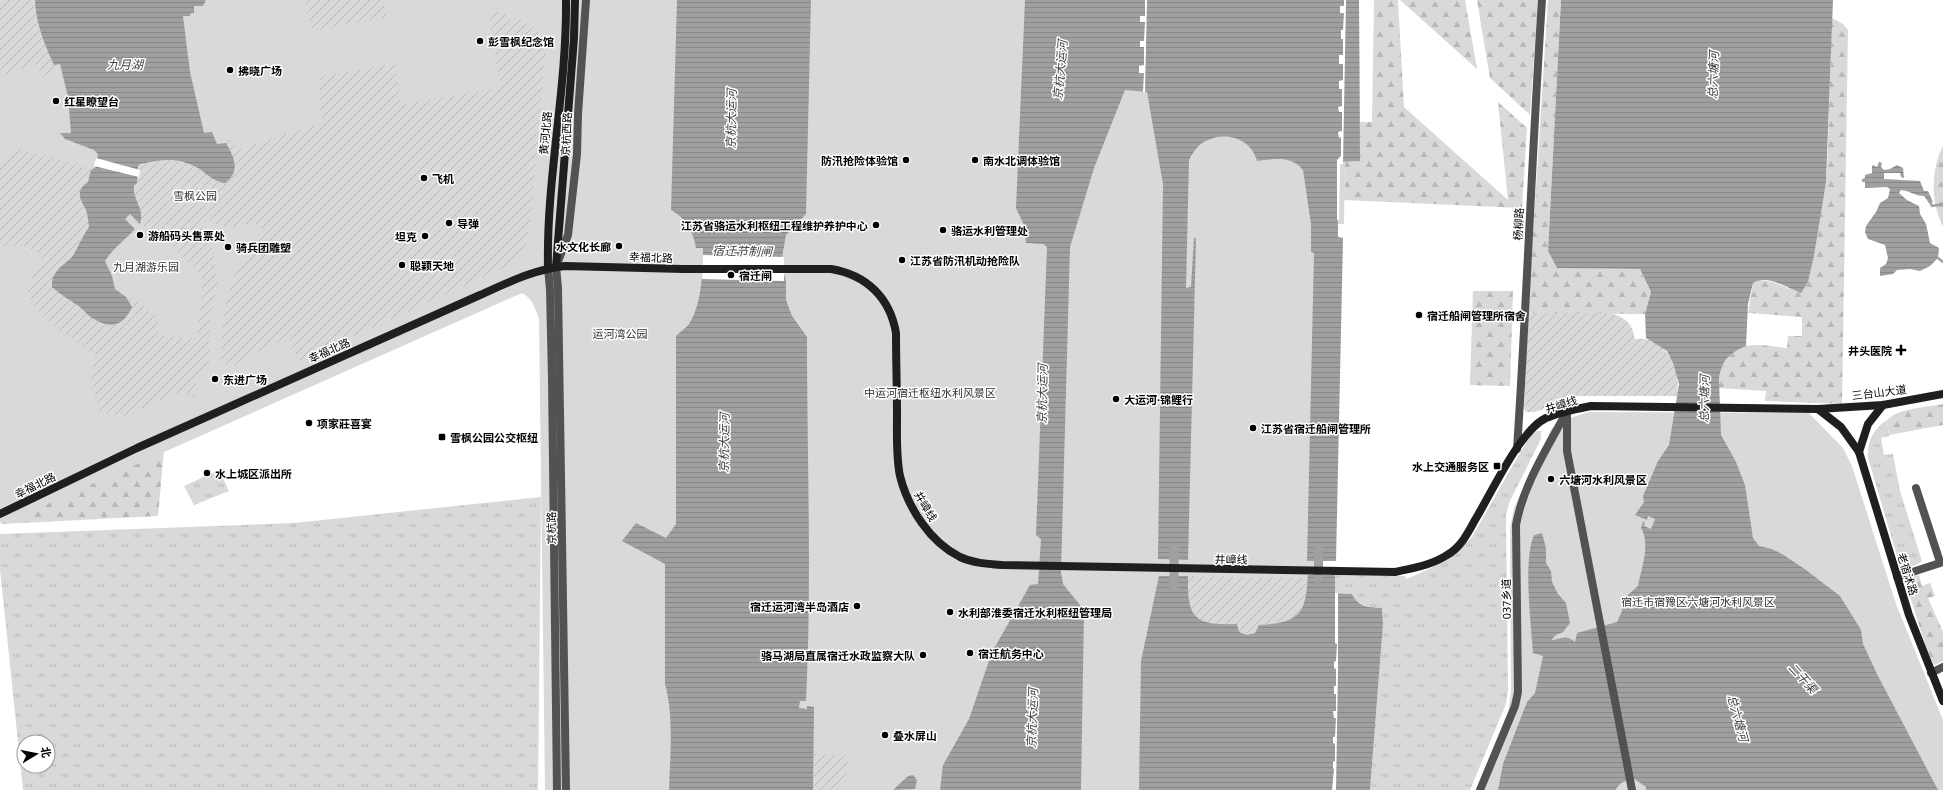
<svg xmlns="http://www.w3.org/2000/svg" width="1943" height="790" font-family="'Noto Sans','Noto Sans SC',sans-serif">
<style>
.grass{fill:url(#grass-tufts);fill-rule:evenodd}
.forest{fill:url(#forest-firs)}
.park{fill:#d9d9d9}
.garden{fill:url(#garden-furrows)}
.water{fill:url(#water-rules)}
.pier{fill:#fff}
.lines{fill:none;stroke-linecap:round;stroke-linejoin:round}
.stream{stroke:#a0a0a0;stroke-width:2.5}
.canal{stroke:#a0a0a0;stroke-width:9}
.minor{stroke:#525252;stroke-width:8}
.tertiary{stroke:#525252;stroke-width:8}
.secondary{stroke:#1f1f1f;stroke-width:8}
.poi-dot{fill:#000;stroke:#fff;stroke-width:1.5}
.labels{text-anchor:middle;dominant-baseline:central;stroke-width:3;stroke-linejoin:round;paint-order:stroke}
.poi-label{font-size:11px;font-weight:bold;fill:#000;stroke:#fff;text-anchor:start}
.street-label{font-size:11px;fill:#000;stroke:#fff}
.park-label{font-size:11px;fill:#303030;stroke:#fff}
.water-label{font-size:12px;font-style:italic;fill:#414141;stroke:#fff}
</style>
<defs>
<pattern id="grass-tufts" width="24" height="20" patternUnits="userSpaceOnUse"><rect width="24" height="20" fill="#d9d9d9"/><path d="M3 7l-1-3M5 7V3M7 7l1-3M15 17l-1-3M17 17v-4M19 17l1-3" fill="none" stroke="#b8b8b8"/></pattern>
<pattern id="forest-firs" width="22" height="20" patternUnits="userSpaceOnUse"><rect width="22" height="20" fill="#d9d9d9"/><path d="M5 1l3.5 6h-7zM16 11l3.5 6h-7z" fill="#b8b8b8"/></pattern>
<pattern id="garden-furrows" width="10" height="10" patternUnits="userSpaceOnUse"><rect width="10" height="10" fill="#d9d9d9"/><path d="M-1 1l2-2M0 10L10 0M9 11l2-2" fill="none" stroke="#b8b8b8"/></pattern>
<pattern id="water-rules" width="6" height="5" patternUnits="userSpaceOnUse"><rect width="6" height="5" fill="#a0a0a0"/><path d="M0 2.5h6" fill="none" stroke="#888"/></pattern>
</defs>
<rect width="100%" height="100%" fill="#fff"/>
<!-- grass -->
<g class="grass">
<path d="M 1887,420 L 1889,436 L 1881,438 L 1884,455 L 1893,454 L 1900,491 L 1922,561 L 1916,565 L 1903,568 L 1900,566 L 1868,458 C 1867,442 1873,429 1887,420 Z"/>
<path d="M 1537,431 L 1541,431 L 1541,439 L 1509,503 L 1506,515 L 1508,690 L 1506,704 L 1470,790 L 1370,790 L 1383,624 L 1382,608 C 1369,606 1359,608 1352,594 L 1335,593 L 1335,575 L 1405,576 L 1406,579 C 1432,569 1453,557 1472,537 L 1521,451 L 1530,437 Z"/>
<polygon points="219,470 229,491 194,505 184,486"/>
<path d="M 541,497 L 538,790 L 23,790 L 0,569 L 0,534 L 294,523 ZM 24,742 L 48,742 L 48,766 L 24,766 Z"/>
</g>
<!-- forest -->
<g class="forest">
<polygon points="1374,0 1398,0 1404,107 1508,200 1498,102 1527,128 1522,208 1344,200 1345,162 1360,161 1359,122 1372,122"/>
<polygon points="1400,0 1465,0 1477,69"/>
<polygon points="1477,0 1538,0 1530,115 1490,78"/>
<polygon points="1548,0 1561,0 1548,251 1558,268 1640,269 1651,292 1645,314 1528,313"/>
<path d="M 1832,18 L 1843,24 L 1848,30 L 1842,404 L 1765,401 L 1766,391 L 1719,388 C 1718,370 1726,350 1747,346 C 1759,343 1775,347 1787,348 L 1788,336 L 1802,336 L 1802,317 L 1748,313 L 1753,283 L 1758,280 L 1773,282 L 1801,293 L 1808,282 L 1814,256 L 1827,171 Z"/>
<path d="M 1943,146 L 1943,226 C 1930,202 1931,169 1943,146 Z"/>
<polygon points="1473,291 1513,291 1510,386 1470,385"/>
<path d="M 1943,404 L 1943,425 L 1889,435 L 1887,420 C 1901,407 1925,408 1943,404 Z"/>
<polygon points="164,450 158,516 2,524"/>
<polygon points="1919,575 1922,586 1930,583 1935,596 1928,598 1943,632 1943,661 1934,665 1926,647 1905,581 1908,578"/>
</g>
<!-- park -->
<g class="park">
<path d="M 0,0 L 1359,0 L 1360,161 L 1345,162 L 1344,224 L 1325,224 L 1311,790 L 545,790 L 539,319 C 535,308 533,299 522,293 L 2,524 L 0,522 Z"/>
<polygon points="1589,412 1809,413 1843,448 1852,466 1896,604 1943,720 1943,790 1476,790 1508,712 1511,692 1510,528 1514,508 1552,428 1573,417"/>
</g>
<!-- garden -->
<g class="garden">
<path d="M 0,0 L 35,0 C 36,24 44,43 53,65 L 60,64 L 61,69 L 43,77 L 34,62 L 7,76 L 0,69 Z"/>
<polygon points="304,0 384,0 387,17 312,31"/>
<path d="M 504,11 L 508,20 L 519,18 L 547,38 L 532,206 L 528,237 L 524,249 L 510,265 L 300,361 L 287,338 L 251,355 L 237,366 L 225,363 L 221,360 C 221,327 225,289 242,259 C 245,254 250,252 253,248 C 257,243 261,236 264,230 L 253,222 C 237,229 219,229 205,218 L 199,223 L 211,241 L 218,284 L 210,317 L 209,365 L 197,380 L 195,389 L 195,399 L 182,391 L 124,416 L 111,415 L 101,411 C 90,388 91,379 95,354 C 78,345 26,310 28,289 C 29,280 39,264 43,255 L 25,246 L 0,246 L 0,168 L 10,156 L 14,148 L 76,163 L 91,170 L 88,182 L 83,186 L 80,202 L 86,211 L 89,227 L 81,238 L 72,256 L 57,269 L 61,295 L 81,308 L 90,317 L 132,308 L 126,297 C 143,299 144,309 158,317 L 159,328 L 158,335 L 195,339 L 197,335 L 202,287 L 201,278 L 191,265 L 177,252 L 170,240 L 164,235 L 140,224 C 145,207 132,201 134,185 L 137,183 L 138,166 L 140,164 L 168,159 L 185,161 L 221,183 L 217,143 L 230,140 L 240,149 L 301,129 L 323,124 L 319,105 L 320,77 L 395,63 L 401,102 L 405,104 L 501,87 L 488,14 Z"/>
<path d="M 1528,313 L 1611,313 C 1626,318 1632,323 1635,339 C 1666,335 1682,370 1677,396 L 1577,396 L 1535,412 L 1526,412 L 1524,408 Z"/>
<path d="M 1188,576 L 1307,578 C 1306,586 1306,595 1304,603 C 1299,623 1275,624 1259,625 L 1255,633 L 1242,634 C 1239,632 1238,630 1235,628 C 1227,625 1219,625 1211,624 C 1187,621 1188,594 1188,576 Z"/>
<polygon points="813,753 849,757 847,777 831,790 813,790"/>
</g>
<!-- water -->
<g class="water">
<path d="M 35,0 L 206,0 L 203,6 L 194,6 L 194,13 L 191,13 L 190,16 L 183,16 L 190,72 L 204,133 L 212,132 L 217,144 L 226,143 C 234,157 241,171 225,183 C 214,182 206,173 198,168 C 178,157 163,159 140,164 L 138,166 L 137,183 L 134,185 C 132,201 145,207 140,224 L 130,214 L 125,219 L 135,229 C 124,241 114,247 105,261 L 112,276 L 115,289 L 126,297 L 132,307 C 123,327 110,329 92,318 C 87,315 84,310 80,307 C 70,300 61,295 52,287 C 51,271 63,266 72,257 C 77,250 83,235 89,227 C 88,222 88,215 86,210 C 80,199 75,191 88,182 L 91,170 L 96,167 L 98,154 L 94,150 L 65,139 L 60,133 L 71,133 L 68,97 L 60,64 L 54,65 C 44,43 36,24 35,0 Z"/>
<path d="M 677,0 L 811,0 L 806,214 L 786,235 L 781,263 L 786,281 L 786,300 L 792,316 L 807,337 C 807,458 812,580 806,701 L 800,701 L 799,708 L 807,709 L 807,706 L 814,707 L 813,790 L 669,790 C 670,756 674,717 665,684 L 665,564 L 622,541 L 636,523 L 666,538 L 676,524 L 676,336 C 680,332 686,328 689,324 C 702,304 703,270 703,248 L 696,248 C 693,231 686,218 671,210 Z"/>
<path d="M 1025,0 L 1359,0 L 1360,161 L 1338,162 L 1338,237 L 1343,238 L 1336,561 L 1307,561 L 1314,253 L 1311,252 L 1311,224 L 1303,170 C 1291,155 1274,159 1257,161 C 1252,140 1228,131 1208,140 C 1199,143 1193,152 1189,160 L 1186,288 L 1191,287 L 1194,238 L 1196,238 L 1188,560 L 1158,559 L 1163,184 L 1147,92 L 1125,90 L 1094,168 L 1070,247 L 1061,572 L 1063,584 L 1084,610 L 1081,790 L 940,790 L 943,765 L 969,719 L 992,652 L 1030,585 L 1038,584 L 1041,539 L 1036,535 L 1047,247 L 1043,244 L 1026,243 L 1024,225 L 1016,208 Z"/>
<path d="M 1561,0 L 1833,0 L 1826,182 L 1814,256 L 1808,282 L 1801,293 C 1787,288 1767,274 1753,283 L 1748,304 L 1746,346 C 1729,353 1722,360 1719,379 L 1721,435 L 1736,462 L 1745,485 L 1753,538 L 1759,546 L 1772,549 L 1782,554 L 1806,570 L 1840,596 L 1861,630 L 1863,644 L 1878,676 L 1938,790 L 1646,790 L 1646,787 L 1633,778 L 1621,783 L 1615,790 L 1498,790 L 1503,764 L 1527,702 L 1535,693 L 1543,656 L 1533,653 C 1531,623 1523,560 1534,535 L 1542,533 L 1546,548 L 1546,563 L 1551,571 L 1552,582 L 1558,594 L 1566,603 L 1570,623 L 1563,632 L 1556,635 L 1551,640 C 1559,640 1566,633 1575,642 L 1577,633 L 1617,622 L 1622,611 L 1622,600 L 1638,586 C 1641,569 1651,544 1641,528 L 1643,522 L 1645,523 L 1644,526 L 1651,529 L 1655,519 L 1648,516 L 1647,520 L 1635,515 L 1644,502 L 1643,496 L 1658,461 L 1669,445 L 1679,384 L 1673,363 L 1667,351 L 1646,338 L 1645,314 L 1651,292 L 1640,269 L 1557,268 L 1548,251 Z"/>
<path d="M 1879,162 L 1882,163 L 1881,167 L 1884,170 L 1890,169 L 1897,165 L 1903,168 L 1904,178 L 1901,177 L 1900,173 L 1884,173 L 1884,179 L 1920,181 L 1924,191 L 1928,191 L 1933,202 L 1929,203 L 1924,196 C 1915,196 1910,191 1901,190 L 1899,193 L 1907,200 L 1919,206 L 1920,214 L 1926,224 L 1930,243 L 1939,248 L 1938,258 L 1930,266 L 1920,271 L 1910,269 L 1897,270 L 1893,274 L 1880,276 L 1880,268 L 1886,264 L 1888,258 L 1885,245 L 1868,239 L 1865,232 L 1866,226 L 1876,212 L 1880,203 L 1888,198 L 1890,189 L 1887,187 L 1865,188 L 1865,182 L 1862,182 L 1862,179 L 1865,178 L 1865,175 L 1872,173 L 1872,166 L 1873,165 L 1877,167 Z"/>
<path d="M 1308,575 L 1335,575 L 1335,593 L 1352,594 C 1359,608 1369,607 1382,608 L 1383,624 L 1370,790 L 1139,790 L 1141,661 L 1159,576 L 1188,576 C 1187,618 1194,626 1237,624 L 1239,632 L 1247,635 L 1255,633 L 1259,625 C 1275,624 1299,623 1304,603 C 1307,594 1307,584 1308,575 Z"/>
<polygon points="913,775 917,780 915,789 893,790 908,776"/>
</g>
<!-- pier -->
<g class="pier">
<polygon points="1145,0 1147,0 1145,92 1143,92 1144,73 1139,73 1139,66 1144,65 1144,47 1140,47 1140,41 1144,41 1145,22 1140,22 1140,16 1145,16"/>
<polygon points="1344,0 1346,0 1343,164 1340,164 1339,220 1337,220 1337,160 1341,156 1341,137 1339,138 1338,132 1342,131 1342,112 1339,112 1338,107 1342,106 1342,89 1339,89 1339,81 1343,80 1343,64 1339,64 1339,55 1343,55 1343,39 1341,39 1341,30 1343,30 1344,13 1340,13 1340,6 1344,6"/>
<polygon points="96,158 140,170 139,177 94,166"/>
<polygon points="703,255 784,257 784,281 702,279"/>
<polygon points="1335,593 1338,593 1338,668 1336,790 1332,790 1334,769 1333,768 1333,762 1335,761 1335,744 1333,743 1333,737 1335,737 1336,718 1334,718 1333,711 1336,711 1336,694 1334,694 1334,686 1336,686 1336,669 1334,668 1334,662 1336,661 1337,644 1335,643"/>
</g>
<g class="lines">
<!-- stream -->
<g class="stream">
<polyline points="1929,200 1932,206 1943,204"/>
<polyline points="1938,258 1943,262"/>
</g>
<!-- canal -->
<g class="canal">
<polyline points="1174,547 1174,586"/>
<polyline points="1318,579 1319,549"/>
</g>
<!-- minor -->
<g class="minor">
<polyline points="1916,488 1940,562"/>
<polyline points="1897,577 1943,562"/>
<polyline points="1931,673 1943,667"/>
<path d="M 1480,790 L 1515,706 L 1518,692 L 1516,525 C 1523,485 1548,447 1567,411"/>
</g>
<!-- tertiary -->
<g class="tertiary">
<polyline points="548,268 550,289 552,379 557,790"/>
<polyline points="1567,411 1567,451 1632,790"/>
<path d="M 1517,449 C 1527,300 1532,150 1542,0"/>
<polyline points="566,790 558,288 556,267 568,235 577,154 578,114 586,0"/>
</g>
<!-- secondary -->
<g class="secondary">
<polyline points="556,267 574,38 575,0"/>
<path d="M 548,268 C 546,179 567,90 566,0"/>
<polyline points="1818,409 1841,427 1859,452 1909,615 1943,701"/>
<polyline points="1859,452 1868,424 1883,405"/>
<path d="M 0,514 L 137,448 L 480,295 C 507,283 535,269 565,266 L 683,269 L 831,269 C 867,275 890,298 896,333 C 896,361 897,388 897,415 C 897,435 896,457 900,476 C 908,508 930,542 960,557 C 973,563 988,564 1002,565 L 1395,572 C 1413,568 1432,565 1447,555 C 1461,547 1468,533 1475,520 C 1491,494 1520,430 1546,418 C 1560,412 1576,409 1591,406 L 1818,409 L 1883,405 L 1943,394"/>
</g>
</g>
<!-- markers -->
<g class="poi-dot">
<circle cx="480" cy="41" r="4"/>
<circle cx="230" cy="70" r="4"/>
<circle cx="56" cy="101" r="4"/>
<circle cx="906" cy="160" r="4"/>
<circle cx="975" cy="160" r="4"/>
<circle cx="424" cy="178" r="4"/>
<circle cx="449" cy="223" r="4"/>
<circle cx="876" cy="225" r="4"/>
<circle cx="943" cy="230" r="4"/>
<circle cx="140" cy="235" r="4"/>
<circle cx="425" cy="236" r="4"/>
<circle cx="619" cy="246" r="4"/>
<circle cx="228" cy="247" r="4"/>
<circle cx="902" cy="260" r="4"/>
<circle cx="402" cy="265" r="4"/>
<circle cx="731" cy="275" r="4"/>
<circle cx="1419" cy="315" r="4"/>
<path d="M1899 344h4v4h4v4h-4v4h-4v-4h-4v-4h4z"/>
<circle cx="215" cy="379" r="4"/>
<circle cx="1116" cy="399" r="4"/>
<circle cx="309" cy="423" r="4"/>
<circle cx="1253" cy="428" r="4"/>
<rect x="438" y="433" width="8" height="8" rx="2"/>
<rect x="1493" y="462" width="8" height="8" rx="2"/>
<circle cx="207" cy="473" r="4"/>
<circle cx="1551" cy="479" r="4"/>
<circle cx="857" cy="606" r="4"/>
<circle cx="950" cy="612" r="4"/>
<circle cx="970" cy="653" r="4"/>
<circle cx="923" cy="655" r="4"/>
<circle cx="885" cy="735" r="4"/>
</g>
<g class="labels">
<!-- poi labels -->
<g class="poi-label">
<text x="488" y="41">彭雪枫纪念馆</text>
<text x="238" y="70">拂晓广场</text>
<text x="64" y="101">红星瞭望台</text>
<text x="898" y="160" text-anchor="end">防汛抢险体验馆</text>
<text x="983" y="160">南水北调体验馆</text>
<text x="432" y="178">飞机</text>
<text x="457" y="223">导弹</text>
<text x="868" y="225" text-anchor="end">江苏省骆运水利枢纽工程维护养护中心</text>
<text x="951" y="230">骆运水利管理处</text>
<text x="148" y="235">游船码头售票处</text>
<text x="417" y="236" text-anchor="end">坦克</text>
<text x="611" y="246" text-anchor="end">水文化长廊</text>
<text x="236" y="247">骑兵团雕塑</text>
<text x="910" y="260">江苏省防汛机动抢险队</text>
<text x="410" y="265">聪颖天地</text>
<text x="739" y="275">宿迁闸</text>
<text x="1427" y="315">宿迁船闸管理所宿舍</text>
<text x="1892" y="350" text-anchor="end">井头医院</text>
<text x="223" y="379">东进广场</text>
<text x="1124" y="399">大运河·锦鲤行</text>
<text x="317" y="423">项家莊喜宴</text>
<text x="1261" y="428">江苏省宿迁船闸管理所</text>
<text x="450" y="437">雪枫公园公交枢纽</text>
<text x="1489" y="466" text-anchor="end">水上交通服务区</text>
<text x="215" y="473">水上城区派出所</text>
<text x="1559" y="479">六塘河水利风景区</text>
<text x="849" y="606" text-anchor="end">宿迁运河湾半岛酒店</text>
<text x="958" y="612">水利部淮委宿迁水利枢纽管理局</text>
<text x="978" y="653">宿迁航务中心</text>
<text x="915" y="655" text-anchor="end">骆马湖局直属宿迁水政监察大队</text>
<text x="893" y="735">叠水屏山</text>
</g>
<!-- street labels -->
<g class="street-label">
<text transform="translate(545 133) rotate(-85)">黄河北路</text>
<text transform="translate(566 134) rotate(-87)">京杭西路</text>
<text transform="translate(1518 224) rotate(-87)">杨柳路</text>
<text transform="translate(651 257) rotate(2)">幸福北路</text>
<text transform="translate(329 350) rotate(-24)">幸福北路</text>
<text transform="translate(1879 392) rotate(-7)">三台山大道</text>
<text transform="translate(1561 404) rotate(-17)">井嶂线</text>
<text transform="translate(35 485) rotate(-26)">幸福北路</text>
<text transform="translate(926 506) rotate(59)">井嶂线</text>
<text transform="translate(551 528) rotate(-91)">京杭路</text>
<text transform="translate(1231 559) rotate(1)">井嶂线</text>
<text transform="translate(1908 574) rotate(73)">老宿沭路</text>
<text transform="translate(1506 599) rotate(-91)">037乡道</text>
</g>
<!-- park labels -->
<g class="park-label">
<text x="195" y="195">雪枫公园</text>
<text x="146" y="266">九月湖游乐园</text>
<text x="620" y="333">运河湾公园</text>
<text x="930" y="392">中运河宿迁枢纽水利风景区</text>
<text x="1698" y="601">宿迁市宿豫区六塘河水利风景区</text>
</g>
<!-- water labels -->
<g class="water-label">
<text x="125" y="64">九月湖</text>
<text transform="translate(1060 70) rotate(-85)">京杭大运河</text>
<text transform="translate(1713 75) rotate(-88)">总六塘河</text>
<text transform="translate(731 119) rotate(-89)">京杭大运河</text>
<text transform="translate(742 251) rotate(1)">宿迁节制闸</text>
<text transform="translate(1042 394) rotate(-89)">京杭大运河</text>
<text transform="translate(1704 399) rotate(-89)">总六塘河</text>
<text transform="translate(724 443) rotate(-89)">京杭大运河</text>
<text transform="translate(1803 678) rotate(48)">二干渠</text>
<text transform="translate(1032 718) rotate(-88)">京杭大运河</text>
<text transform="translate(1738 718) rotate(75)">总六塘河</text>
</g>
</g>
<!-- north arrow -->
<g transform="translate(36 754) rotate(80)"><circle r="19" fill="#ffffff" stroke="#999999"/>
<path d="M0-3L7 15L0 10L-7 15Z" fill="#000000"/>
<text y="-6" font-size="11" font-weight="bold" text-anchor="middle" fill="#000000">北</text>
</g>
</svg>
